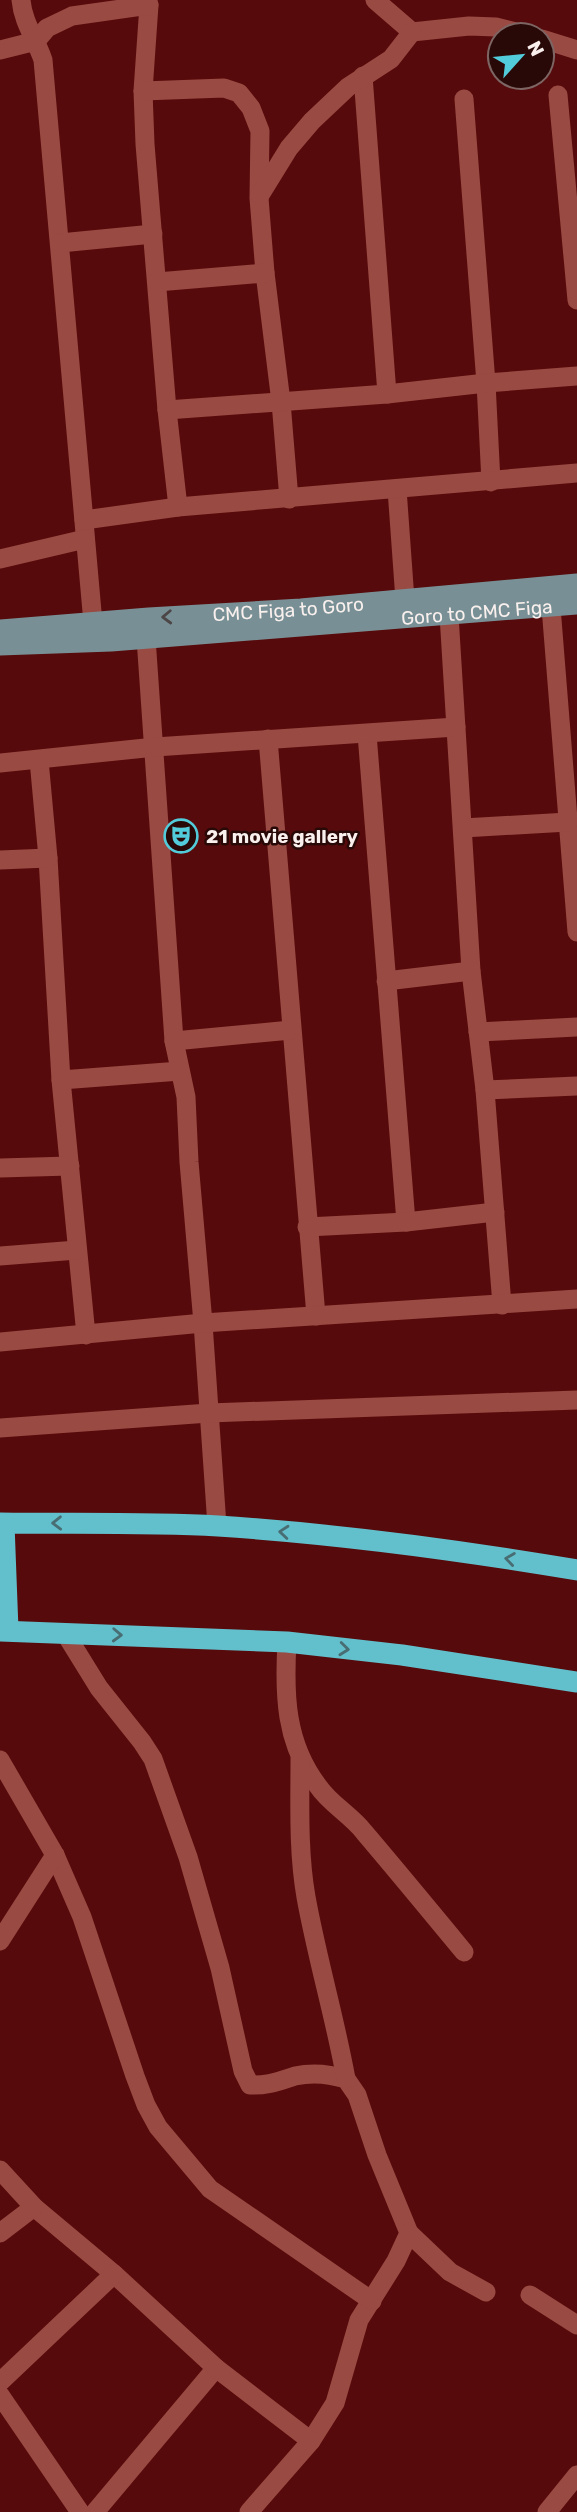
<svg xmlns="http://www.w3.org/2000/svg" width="577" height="2512" font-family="Rubik,sans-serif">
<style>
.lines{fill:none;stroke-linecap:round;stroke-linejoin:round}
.street{stroke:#994a43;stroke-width:19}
.primary{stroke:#789095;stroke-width:21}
.highway{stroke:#62bfcc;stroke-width:21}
.oneway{stroke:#4d4647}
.oneway2{stroke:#486d73}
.labels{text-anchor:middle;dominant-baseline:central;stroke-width:5;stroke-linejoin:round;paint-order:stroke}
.street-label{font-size:19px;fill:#f9f0ee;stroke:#290907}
.poi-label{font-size:19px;font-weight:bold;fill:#f9f0ee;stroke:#290907;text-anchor:start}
</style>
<rect width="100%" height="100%" fill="#570a0b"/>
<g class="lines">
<!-- street -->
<g class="street">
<path d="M 21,0 C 23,23 36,39 43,60 L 93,623"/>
<polyline points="147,0 149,5 143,91 145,144 167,410 178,507"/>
<polyline points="375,0 412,32 469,26 496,27 528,35"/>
<polyline points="542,39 577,50"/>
<polyline points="0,50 36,41 47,28 72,16 149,5"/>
<polyline points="363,76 387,394"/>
<polyline points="143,91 224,88 239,93 251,108 260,131 259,198 265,273 281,402 289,499"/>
<polyline points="558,95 577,300"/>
<polyline points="464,99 486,383 491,482"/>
<polyline points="260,195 289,148 312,121 348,87 391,59 412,32"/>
<polyline points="60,243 153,234"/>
<polyline points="157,282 265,273"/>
<polyline points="167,410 387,394 486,383 577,376"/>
<polyline points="397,489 405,600"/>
<polyline points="84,520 178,507 577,473"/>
<polyline points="0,559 85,539"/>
<polyline points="551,607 577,932"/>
<polyline points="449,615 471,971 485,1090 502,1305"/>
<polyline points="146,638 174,1041 186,1097 189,1162 203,1323 217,1526"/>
<polyline points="367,734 406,1222"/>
<polyline points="268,739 316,1316"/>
<polyline points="39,760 48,858 61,1080 86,1335"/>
<polyline points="0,763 155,747 456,727"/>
<polyline points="463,828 568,822"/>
<polyline points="0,860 48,858"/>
<polyline points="386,981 471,971"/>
<polyline points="478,1032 577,1027"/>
<polyline points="174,1041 291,1030"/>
<polyline points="61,1080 180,1071"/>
<polyline points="485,1090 577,1086"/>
<polyline points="0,1168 70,1166"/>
<polyline points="307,1227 406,1222 495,1212"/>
<polyline points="0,1256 77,1250"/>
<polyline points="0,1342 203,1323 577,1299"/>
<polyline points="0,1428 209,1413 577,1400"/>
<path d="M 65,1633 L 99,1688 L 142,1742 L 153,1759 L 188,1857 L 220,1968 L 243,2071 L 250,2085 C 267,2086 279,2081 295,2076 C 313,2072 330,2074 346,2079 L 357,2095 L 377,2155 L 409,2233 L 396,2261 L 359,2320 L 335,2403 L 311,2441"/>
<path d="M 287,1642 C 284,1694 285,1743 318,1786 C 330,1804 351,1815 364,1832 C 398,1872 431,1912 464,1952"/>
<path d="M 300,1758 C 300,1804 298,1851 306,1897 C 317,1958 335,2018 346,2079"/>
<polyline points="0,1760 55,1855 82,1917 135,2076 146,2105 158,2127 210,2189 372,2301"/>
<polyline points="0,1941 55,1855"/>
<polyline points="0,2170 34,2207 114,2274 216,2368 95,2512"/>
<polyline points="0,2233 34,2207"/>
<polyline points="409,2233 450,2272 486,2292"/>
<polyline points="530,2295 577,2325"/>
<polyline points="216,2368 311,2441 249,2512"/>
<polyline points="0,2382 114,2274"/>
<polyline points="0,2395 80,2512"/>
<polyline points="547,2512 577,2475"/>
</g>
<!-- primary -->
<g class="primary">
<path id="s1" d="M 0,630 L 149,618 L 301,609 L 577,584"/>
<path id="s2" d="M 0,645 L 111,641 L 577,604"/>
</g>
<!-- highway -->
<g class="highway">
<path d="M 0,1523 C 73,1524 146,1522 218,1526 C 338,1534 459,1550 577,1570"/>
<polyline points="4,1524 8,1630"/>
<polyline points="0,1631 287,1642 402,1655 577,1682"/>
</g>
</g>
<!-- one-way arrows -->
<defs><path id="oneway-chevron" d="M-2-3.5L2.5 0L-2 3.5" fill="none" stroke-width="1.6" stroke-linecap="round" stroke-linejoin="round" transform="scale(1.75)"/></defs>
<use class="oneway" href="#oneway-chevron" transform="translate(167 617) rotate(178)"/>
<g class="oneway2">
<use href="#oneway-chevron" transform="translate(57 1523) rotate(179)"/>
<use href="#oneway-chevron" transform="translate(284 1532) rotate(-175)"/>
<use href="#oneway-chevron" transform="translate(510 1559) rotate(-172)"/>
<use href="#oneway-chevron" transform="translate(117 1635) rotate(2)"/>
<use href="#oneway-chevron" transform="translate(344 1649) rotate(6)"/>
</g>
<!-- icons -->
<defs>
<symbol id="theatre-ring" viewBox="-11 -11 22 22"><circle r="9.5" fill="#290907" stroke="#52cbda" stroke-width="1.5"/><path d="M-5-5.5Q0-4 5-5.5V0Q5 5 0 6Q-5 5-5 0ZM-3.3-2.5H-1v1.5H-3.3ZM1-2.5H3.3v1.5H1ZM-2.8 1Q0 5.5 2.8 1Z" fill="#52cbda"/></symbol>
</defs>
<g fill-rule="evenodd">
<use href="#theatre-ring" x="162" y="817" width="38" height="38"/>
</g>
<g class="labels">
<!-- street labels -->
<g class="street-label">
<text stroke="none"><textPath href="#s1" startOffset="289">CMC Figa to Goro</textPath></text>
<text stroke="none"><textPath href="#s2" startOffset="478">Goro to CMC Figa</textPath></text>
</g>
<!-- poi labels -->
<g class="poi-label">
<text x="206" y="836">21 movie gallery</text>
</g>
</g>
<!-- north arrow -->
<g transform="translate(521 56) rotate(63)"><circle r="33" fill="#290907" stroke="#7c6563" stroke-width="2"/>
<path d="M0-5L12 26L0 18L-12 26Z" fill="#52cbda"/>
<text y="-10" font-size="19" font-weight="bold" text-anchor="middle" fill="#f9f0ee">N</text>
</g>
</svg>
